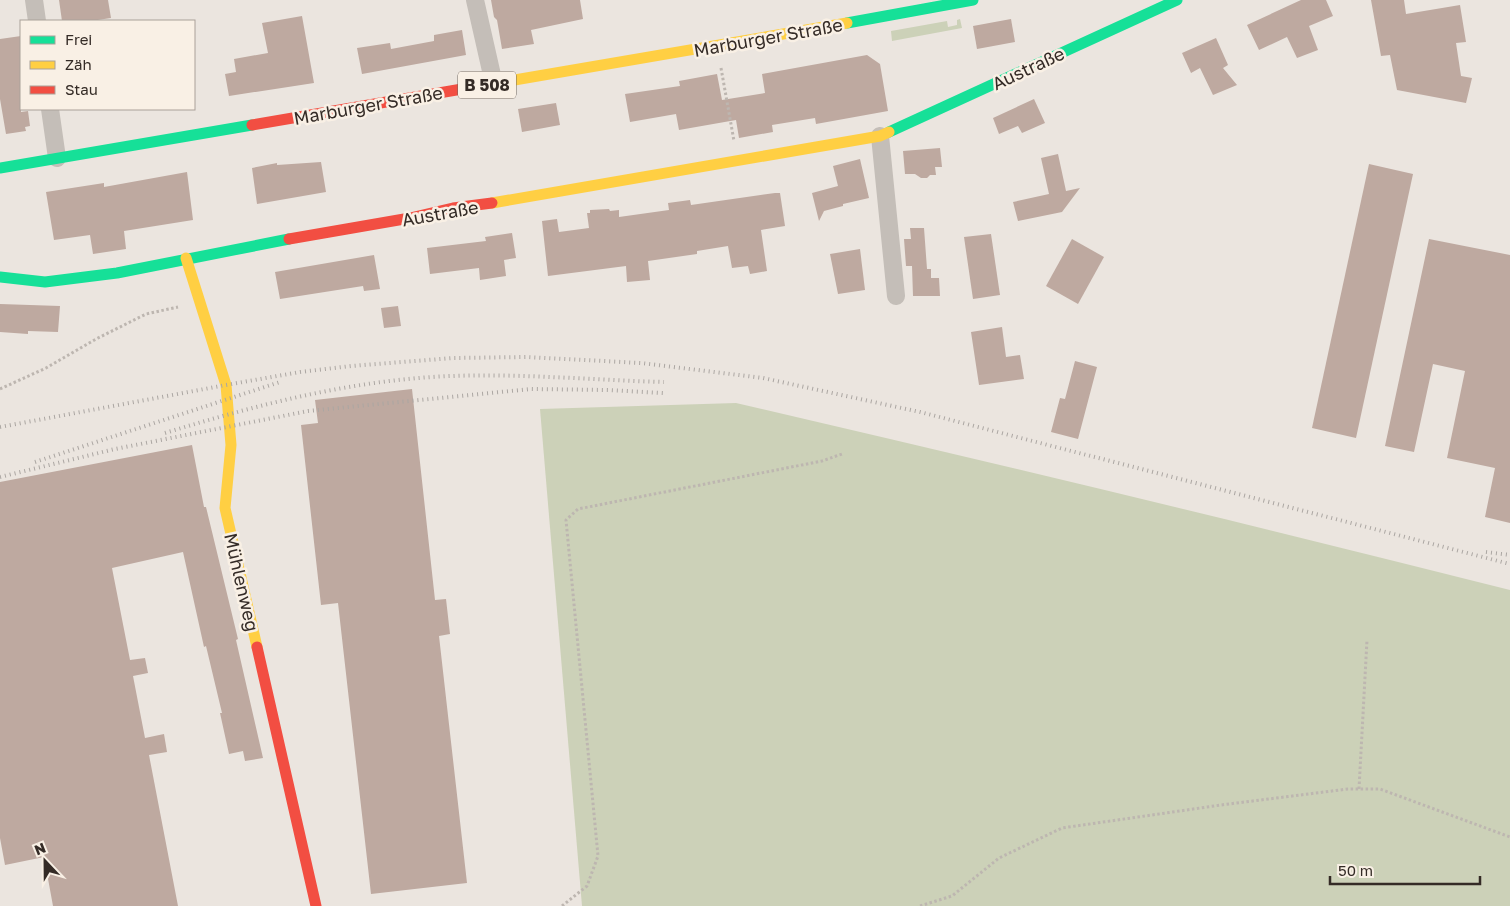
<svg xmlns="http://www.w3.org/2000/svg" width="1510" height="906" font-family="'Golos Text',sans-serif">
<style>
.green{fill:#ccd1b8}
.building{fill:#bea9a0}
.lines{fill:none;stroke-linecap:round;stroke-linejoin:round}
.path{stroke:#bdb6b0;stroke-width:3;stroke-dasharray:2.5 2.5;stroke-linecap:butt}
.street{stroke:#c4beb8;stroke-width:18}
.fast{stroke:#16e098;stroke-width:11}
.slow{stroke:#ffcf43;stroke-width:11}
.jam{stroke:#f24e42;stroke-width:11}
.rail{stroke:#aba6a2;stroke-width:4;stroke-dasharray:1 4;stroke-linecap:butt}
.labels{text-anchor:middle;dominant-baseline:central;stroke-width:5;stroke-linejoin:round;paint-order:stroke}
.shield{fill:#f9f0e5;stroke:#6f665f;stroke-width:1}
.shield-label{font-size:16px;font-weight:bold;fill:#342b26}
.street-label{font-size:18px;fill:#342b26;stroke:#f9f0e5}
</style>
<rect width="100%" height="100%" fill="#ebe5df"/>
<!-- green -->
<g class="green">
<polygon points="960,19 962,28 892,41 891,31 947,21 948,27 957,25 957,20"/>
<path d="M 736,403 C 995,463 1253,525 1510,590 L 1510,906 L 582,906 L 540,409 Z"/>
</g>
<!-- building -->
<g class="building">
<polygon points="59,0 108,0 111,18 91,21 62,21"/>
<polygon points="491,0 580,0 583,19 531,30 534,44 502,49 497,20 494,17"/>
<polygon points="1301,0 1326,0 1333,16 1309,26 1318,50 1297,58 1287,37 1259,50 1247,25"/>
<polygon points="1371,0 1404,0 1406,14 1460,5 1466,42 1456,43 1461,76 1472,78 1466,103 1397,90 1390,55 1381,56"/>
<polygon points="302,16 314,83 229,96 225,74 236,72 234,59 268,53 262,23"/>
<polygon points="1011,19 1015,42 977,49 973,26"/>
<polygon points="462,30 466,55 362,74 357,48 390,43 391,49 434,41 434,35"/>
<polygon points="21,36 21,112 28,111 30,126 25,127 26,131 6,134 0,99 0,39"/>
<polygon points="1216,38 1228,65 1223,68 1237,85 1213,95 1200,68 1191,73 1182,53"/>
<polygon points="867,55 880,64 888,111 816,124 815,118 772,125 773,132 739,138 736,120 679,130 676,114 630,122 625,94 680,86 679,81 717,74 722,100 765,93 762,74"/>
<polygon points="1034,99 1045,123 1022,133 1018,126 999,134 993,118"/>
<polygon points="556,103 560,125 522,132 518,109"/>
<polygon points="940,148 942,167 935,167 936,175 930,175 927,178 921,178 915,174 905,174 903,151"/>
<polygon points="1058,154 1066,191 1080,188 1062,212 1018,221 1013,202 1049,194 1041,158"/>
<polygon points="860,159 869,198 843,204 843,206 824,211 819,221 812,193 838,186 833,166"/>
<polygon points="321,162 326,192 257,204 252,168 277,163 277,165"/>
<polygon points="1369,164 1413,174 1356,438 1312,428"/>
<polygon points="187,172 193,220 124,231 126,249 93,254 90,235 54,240 46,192 104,183 104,187"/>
<polygon points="775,193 780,193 785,226 761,230 767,271 750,274 748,266 732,268 728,246 697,251 697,254 648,261 650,280 627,282 626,266 548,276 542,221 557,219 559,232 589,228 587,213 590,213 590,210 609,209 610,211 619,210 619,217 669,210 668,203 690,200 691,205"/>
<polygon points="910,228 924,228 927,269 931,269 931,278 939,278 940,296 913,296 912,266 906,266 904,239 911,239"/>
<polygon points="512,233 516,258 504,260 506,276 480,280 479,268 430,274 427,248 486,241 485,237"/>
<polygon points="991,234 1000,295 973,299 964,237"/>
<polygon points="1072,239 1104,257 1078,304 1046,286"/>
<polygon points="1429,239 1510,255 1510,523 1485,517 1495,468 1447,458 1465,371 1433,364 1414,452 1385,446"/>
<polygon points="860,249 865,290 838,294 830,254"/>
<polygon points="374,255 380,289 364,291 363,286 280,299 275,272"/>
<polygon points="0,304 60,306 58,332 28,331 28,334 0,332"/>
<polygon points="398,306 401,326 384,328 381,308"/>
<polygon points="1002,327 1006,357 1020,355 1024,379 979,385 971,332"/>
<polygon points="1075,361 1097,367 1078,439 1051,432 1060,398 1065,399"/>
<polygon points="412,389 435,600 446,599 450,634 439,636 467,883 371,894 338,603 321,605 301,425 318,423 315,400"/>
<polygon points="192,445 204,507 206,507 238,639 236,640 263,758 245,761 243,751 229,754 220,713 222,713 206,646 204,647 183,552 112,568 130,660 145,658 148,673 133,676 145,738 164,734 167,752 149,755 178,906 53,906 44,857 5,865 0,838 0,482"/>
</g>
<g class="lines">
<!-- path -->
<g class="path">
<polyline points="721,68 734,141"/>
<polyline points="0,389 46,368 96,339 146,314 178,307"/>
<polyline points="1359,789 1367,640"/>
<polyline points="562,906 587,886 598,856 566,520 578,509 822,461 842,454"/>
<polyline points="920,906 952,896 999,858 1062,828 1221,805 1348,789 1380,789 1510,837"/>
</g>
<!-- street -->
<g class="street">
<polyline points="34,0 37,21"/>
<polyline points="475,0 494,84"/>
<polyline points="50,109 57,158"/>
<polyline points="880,136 896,296"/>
</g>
<!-- fast -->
<g class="fast">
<polyline points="847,23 973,0"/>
<polyline points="889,132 1177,0"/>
<polyline points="0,168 252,125"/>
<polyline points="0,277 45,282 117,273 289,239"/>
</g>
<!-- slow -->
<g class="slow">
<polyline points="503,82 847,23"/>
<polyline points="492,203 880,136 889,132"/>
<polyline points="186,258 226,385 231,445 225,508 257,647"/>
</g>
<!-- jam -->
<g class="jam">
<polyline points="252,125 503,82"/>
<polyline points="289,239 410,218 453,208 492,203"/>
<polyline points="257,647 316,906"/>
</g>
<!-- rail -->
<g class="rail">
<polyline points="0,427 226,385 300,372 351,366 453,358 527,357 641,363 763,378 920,412 1510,564"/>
<path d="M 165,433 C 253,406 341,383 432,377 C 509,372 586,380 664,382"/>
<polyline points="35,462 280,382"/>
<polyline points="0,477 115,449 308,411 531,389 607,390 663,393"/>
<polyline points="1486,552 1510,555"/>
</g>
</g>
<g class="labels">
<!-- shield labels -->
<rect class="shield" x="458" y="71.5" width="58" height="27" rx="4"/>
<g class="shield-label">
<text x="487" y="85">B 508</text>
</g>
<!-- street labels -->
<g class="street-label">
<text transform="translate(768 37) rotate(-10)">Marburger Straße</text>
<text transform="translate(1028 68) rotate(-25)">Austraße</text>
<text transform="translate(368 105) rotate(-10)">Marburger Straße</text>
<text transform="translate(440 213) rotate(-10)">Austraße</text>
<text transform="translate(242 582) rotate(77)">Mühlenweg</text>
</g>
</g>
<!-- legend -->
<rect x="20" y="20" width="175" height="90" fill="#f9f0e5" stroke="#aaa199"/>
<rect x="30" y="36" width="25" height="8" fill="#16e098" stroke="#aaa199"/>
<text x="65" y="45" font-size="15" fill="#342b26">Frei</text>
<rect x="30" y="61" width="25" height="8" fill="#ffcf43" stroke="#aaa199"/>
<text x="65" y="70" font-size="15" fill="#342b26">Zäh</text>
<rect x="30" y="86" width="25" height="8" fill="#f24e42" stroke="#aaa199"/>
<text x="65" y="95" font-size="15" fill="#342b26">Stau</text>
<!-- north arrow -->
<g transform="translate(45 861) rotate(338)" stroke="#f9f0e5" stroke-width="4" paint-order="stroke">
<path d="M0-4L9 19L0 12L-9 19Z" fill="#342b26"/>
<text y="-8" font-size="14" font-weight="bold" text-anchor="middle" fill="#342b26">N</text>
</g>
<!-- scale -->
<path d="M1330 876v8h150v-8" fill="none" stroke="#342b26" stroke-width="2.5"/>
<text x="1338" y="876" font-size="15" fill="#342b26" stroke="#f9f0e5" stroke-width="4" paint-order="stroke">50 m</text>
</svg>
